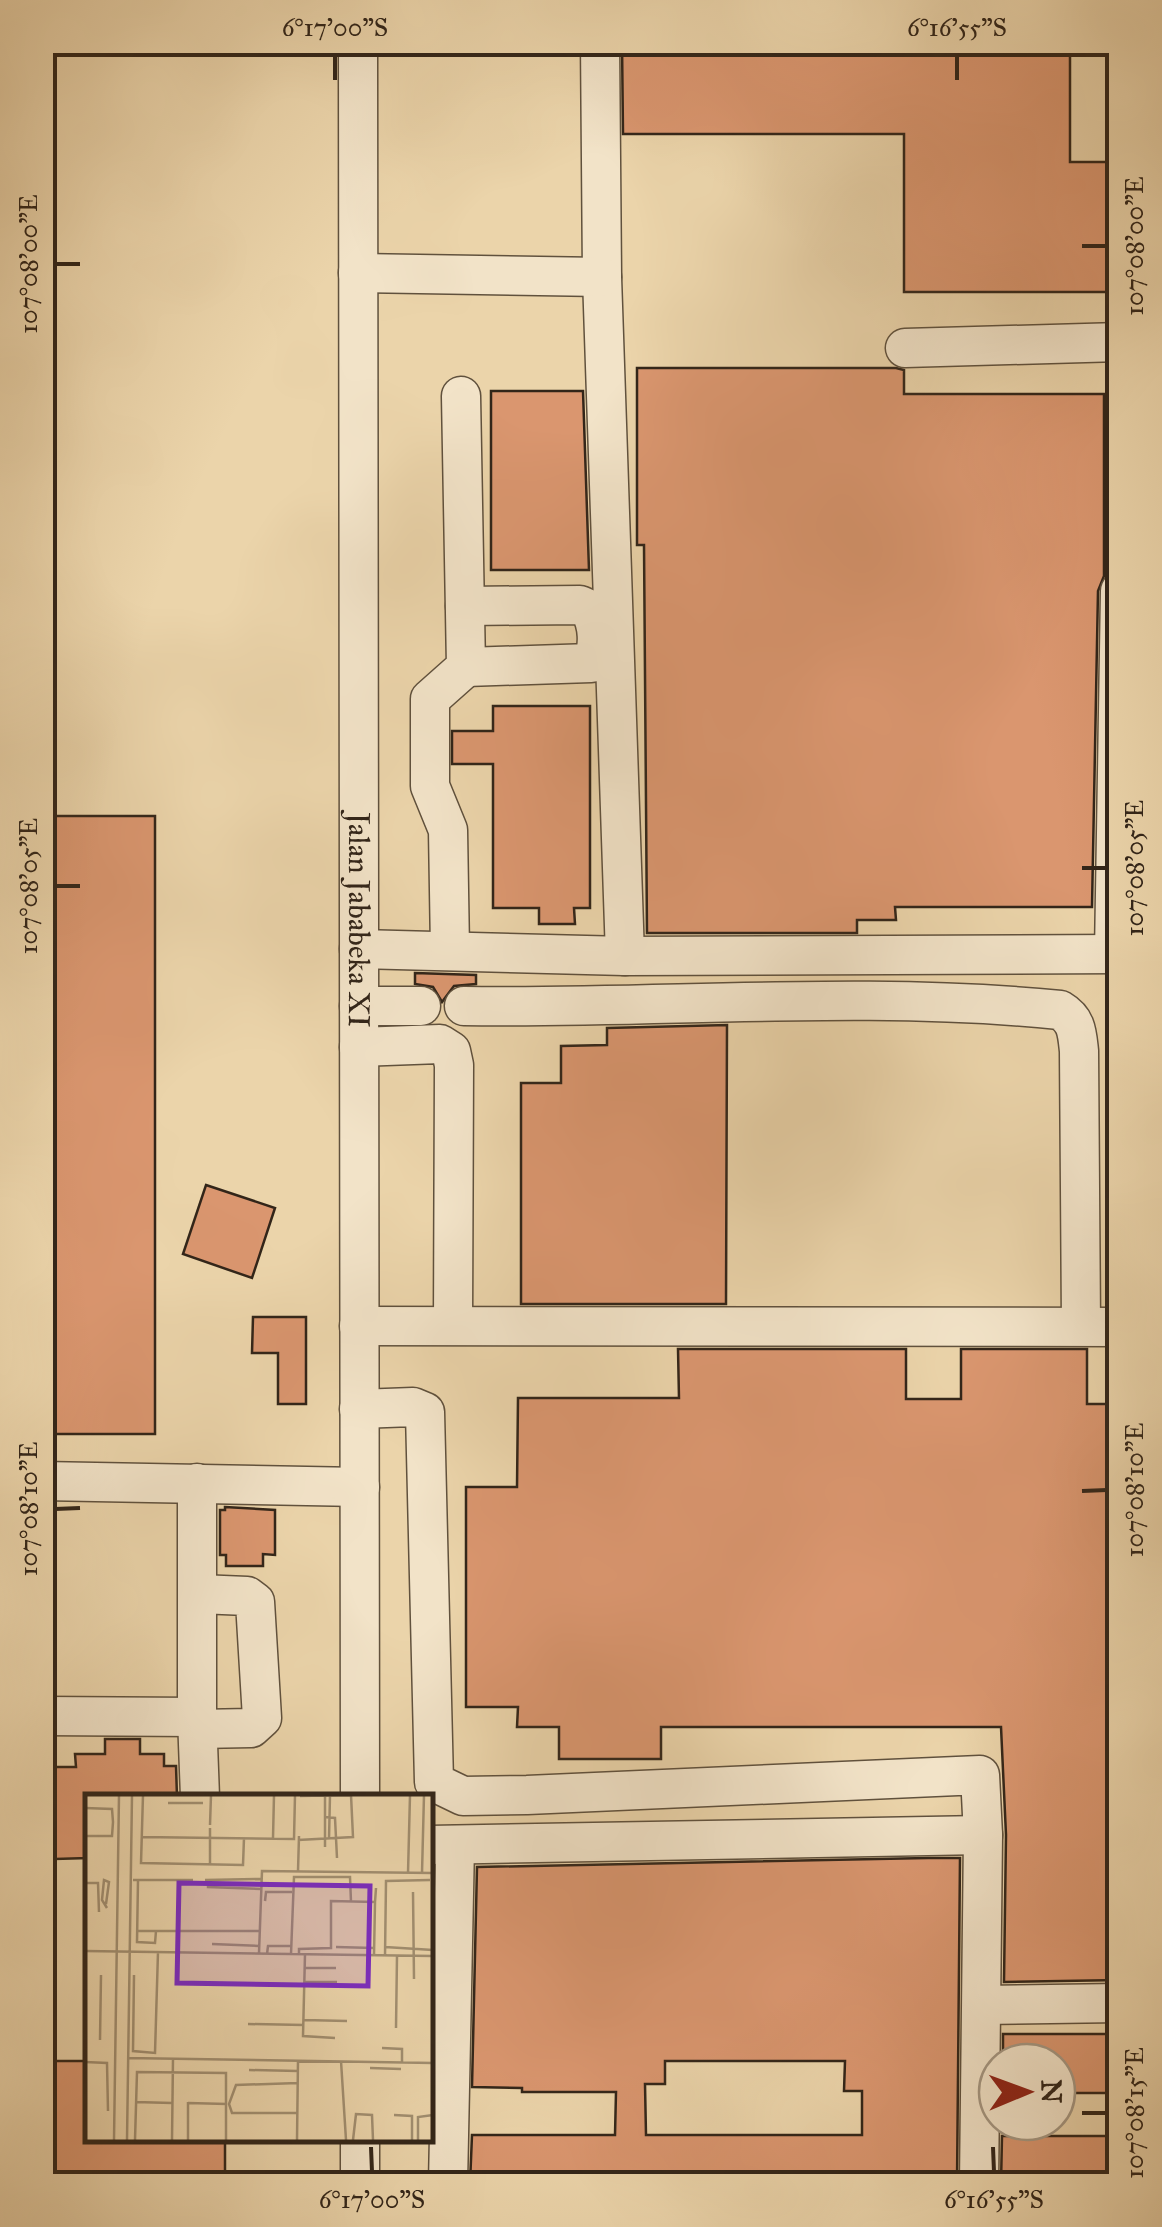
<svg xmlns="http://www.w3.org/2000/svg" width="1162" height="2227" font-family="'IM FELL Great Primer',serif">
<style>
.building{fill:#da966f;stroke:#322519;stroke-width:2.5;fill-rule:evenodd}
.lines{fill:none;stroke-linecap:round;stroke-linejoin:round}
.minor-casing{stroke:#60513d;stroke-width:41}
.minor{stroke:#f2e3c8;stroke-width:38}
.ticks{fill:none;stroke:#322519;stroke-width:4}
.labels{text-anchor:middle;dominant-baseline:central;stroke-width:9;stroke-linejoin:round;paint-order:stroke}
.street-label{font-size:30px;fill:#322519;stroke:#f2e3c8}
.inset-road{fill:none;stroke:#a18e70;stroke-width:2.5}
.view{fill:#7b2cbf;fill-opacity:0.15;stroke:#7b2cbf;stroke-width:5}
.inset-edge{fill:none;stroke:#322519;stroke-width:5}
.neatline{fill:none;stroke:#322519;stroke-width:4}
.ticks-label{font-size:25px;text-anchor:middle;fill:#322519}
</style>
<rect width="100%" height="100%" fill="#ebd4aa"/>
<filter id="stains"><feTurbulence type="fractalNoise" baseFrequency=".002" numOctaves="4"/><feColorMatrix values="0 0 0 0 .2 0 0 0 0 .09 0 0 0 0 .02 0 0 0 .5 -.17"/></filter>
<radialGradient id="worn" r=".72"><stop offset=".6" stop-color="#630" stop-opacity="0"/><stop offset="1" stop-color="#630" stop-opacity=".3"/></radialGradient>
<!-- building -->
<g class="building">
<polygon points="622,42 1070,42 1070,162 1120,162 1120,292 904,292 904,134 623,134"/>
<polygon points="637,368 896,368 904,370 904,394 1104,394 1104,576 1098,591 1092,907 895,907 896,920 857,920 857,933 647,933 644,545 637,545"/>
<polygon points="491,391 583,391 589,570 491,570"/>
<polygon points="493,706 590,706 590,908 574,908 575,924 539,924 539,908 493,908 493,764 452,764 452,731 493,731"/>
<rect x="42" y="816" width="113" height="618"/>
<polygon points="415,973 476,975 476,984 454,986 442,1002 433,987 415,984"/>
<polygon points="727,1025 726,1304 521,1304 521,1083 561,1083 561,1046 607,1045 607,1028"/>
<polygon points="206,1185 275,1208 252,1278 183,1254"/>
<polygon points="253,1317 306,1317 306,1404 278,1404 278,1353 252,1353"/>
<polygon points="678,1349 906,1349 906,1399 961,1399 961,1349 1087,1349 1087,1404 1120,1404 1120,1980 1004,1982 1006,1835 1001,1727 661,1727 661,1759 559,1759 559,1727 517,1727 518,1707 466,1707 466,1487 517,1487 518,1398 679,1398"/>
<polygon points="225,1507 275,1510 275,1555 263,1554 263,1566 226,1566 226,1555 220,1555 220,1510 225,1510"/>
<polygon points="105,1739 140,1739 140,1754 164,1754 164,1766 176,1766 177,1797 88,1797 88,1858 55,1859 55,1767 76,1767 75,1754 105,1754"/>
<path d="M 928,1858 L 960,1858 L 957,2184 L 470,2184 L 472,2135 L 615,2135 L 616,2092 L 522,2092 L 522,2088 L 472,2087 L 477,1867 ZM 665,2061 L 845,2061 L 844,2091 L 862,2091 L 862,2135 L 646,2135 L 645,2084 L 665,2084 Z"/>
<polygon points="1003,2034 1120,2034 1120,2093 1057,2093 1057,2062 1003,2062"/>
<polygon points="42,2061 88,2061 88,2140 225,2140 225,2184 42,2184"/>
<polygon points="1002,2136 1120,2136 1120,2184 1001,2184"/>
</g>
<g class="lines">
<defs>
<g id="minor">
<path id="s1" d="M 358,42 L 360,1797"/>
<polyline points="600,42 602,277 625,956"/>
<polyline points="358,273 602,277"/>
<polyline points="905,348 1120,342"/>
<path d="M 465,606 L 580,605 L 589,609 C 598,624 600,647 591,663 L 466,667"/>
<polyline points="359,949 625,956 1120,954"/>
<polyline points="450,950 448,830 430,786 430,699 466,667 461,396"/>
<polyline points="1114,954 1120,591"/>
<polyline points="359,1006 421,1006"/>
<path d="M 464,1006 C 662,1009 862,990 1060,1010 C 1077,1020 1077,1033 1079,1051 L 1081,1325"/>
<polyline points="359,1047 440,1044 451,1051 454,1065 453,1324"/>
<polyline points="359,1326 1120,1327"/>
<polyline points="359,1409 413,1407 425,1412 434,1782 463,1796 527,1795 980,1775 983,1835 979,2184"/>
<polyline points="42,1481 360,1487"/>
<polyline points="197,1483 197,1717 200,1797"/>
<polyline points="42,1716 197,1717"/>
<polyline points="198,1729 251,1728 262,1718 255,1602 247,1596 199,1594"/>
<polyline points="430,1845 983,1835"/>
<polyline points="982,2005 1120,2003"/>
<polyline points="360,2140 360,2184"/>
<polyline points="448,2184 455,1845"/>
</g>
</defs>
<!-- minor casing -->
<use href="#minor" class="minor-casing"/>
<!-- minor -->
<use href="#minor" class="minor"/>
</g>
<!-- ticks -->
<path class="ticks" d="M 335,55 L 335,80M 957,55 L 957,80M 1082,246 L 1107,246M 55,264 L 80,264M 1082,868 L 1107,868M 55,886 L 80,886M 1082,1491 L 1107,1490M 55,1509 L 80,1508M 1082,2113 L 1107,2113M 371,2147 L 372,2172M 993,2147 L 994,2172"/>
<g class="labels">
<!-- street labels -->
<g class="street-label">
<text stroke="none"><textPath href="#s1" startOffset="878">Jalan Jababeka XI</textPath></text>
</g>
</g>
<!-- overview -->
<g transform="translate(85 1794)">
<rect width="348" height="348" fill="#ebd4aa"/>
<path class="inset-road" d="M 58,1 L 56,69 L 158,71 L 159,44M 83,9 L 118,9M 0,14 L 27,15 L 28,28 L 27,42 L 0,42M 239,23 L 250,24 L 252,64M 125,31 L 126,1M 56,43 L 209,45 L 210,1M 188,44 L 189,1M 244,45 L 245,1M 213,46 L 268,43 L 266,1 L 215,2M 240,53 L 240,2M 125,71 L 125,34M 213,77 L 214,42M 323,79 L 325,1M 337,79 L 339,1M 48,86 L 108,86M 53,86 L 52,148 L 70,149 L 71,137M 120,86 L 176,85M 123,86 L 123,93 L 176,95M 0,89 L 13,89 L 14,118M 328,98 L 329,185M 180,107 L 181,98 L 207,98M 21,110 L 24,88 L 19,86 L 17,106 L 22,114M 52,137 L 175,137M 127,150 L 174,152M 251,153 L 289,154M 300,153 L 348,156M 0,157 L 348,162M 174,159 L 177,77 L 348,79M 182,160 L 183,152 L 206,152M 206,160 L 209,83 L 265,83 L 266,108M 214,160 L 214,155 L 246,154 L 246,107 L 290,108 L 291,94M 220,160 L 218,242 L 250,244M 289,161 L 290,108M 300,162 L 301,87 L 345,86M 220,174 L 251,174M 49,181 L 48,257 L 70,259 L 73,158M 219,188 L 252,188M 219,226 L 262,227M 163,230 L 219,231M 311,234 L 312,162M 15,246 L 16,181M 297,254 L 317,255 L 317,268M 42,264 L 348,269M 256,267 L 261,346M 0,268 L 22,269 L 23,317M 285,274 L 316,275M 164,276 L 213,277M 50,308 L 87,309M 103,308 L 103,346M 103,309 L 142,310M 212,319 L 147,319 L 144,310 L 151,291 L 213,289M 309,321 L 327,322 L 327,346M 29,346 L 34,1M 42,346 L 47,1M 50,346 L 52,278 L 141,279 L 141,346M 87,346 L 88,264M 212,346 L 213,266M 268,346 L 271,320 L 287,321 L 288,346M 333,346 L 333,323 L 348,321"/>
<path class="view" d="M 94,89 L 285,92 L 283,192 L 92,189 Z"/>
<rect width="348" height="348" class="inset-edge"/>
</g>
<!-- margin -->
<rect width="1162" height="2227" fill="none" stroke="#ebd4aa" stroke-width="110"/>
<!-- north arrow -->
<g transform="translate(1027 2092) rotate(89)"><circle r="48" fill="#f2e3c8" stroke="#a59782" stroke-width="2.5"/>
<path d="M0-8L18 38L0 25L-18 38Z" fill="#8f2418"/>
<text y="-15" font-size="28" font-weight="bold" text-anchor="middle" fill="#322519">N</text>
</g>
<rect x="55" y="55" width="1052" height="2117" class="neatline"/>
<g class="ticks-label">
<text x="335" y="36">6°17'00"S</text>
<text x="957" y="36">6°16'55"S</text>
<text transform="translate(1134 246) rotate(-90)" y="9">107°08'00"E</text>
<text transform="translate(28 264) rotate(-90)" y="9">107°08'00"E</text>
<text transform="translate(1134 868) rotate(-90)" y="9">107°08'05"E</text>
<text transform="translate(28 886) rotate(-90)" y="9">107°08'05"E</text>
<text transform="translate(1134 1490) rotate(-90)" y="9">107°08'10"E</text>
<text transform="translate(28 1509) rotate(-90)" y="9">107°08'10"E</text>
<text transform="translate(1134 2113) rotate(-90)" y="9">107°08'15"E</text>
<text x="372" y="2208">6°17'00"S</text>
<text x="994" y="2208">6°16'55"S</text>
</g>
<rect width="100%" height="100%" filter="url(#stains)"/>
<rect width="100%" height="100%" fill="url(#worn)"/>
</svg>
